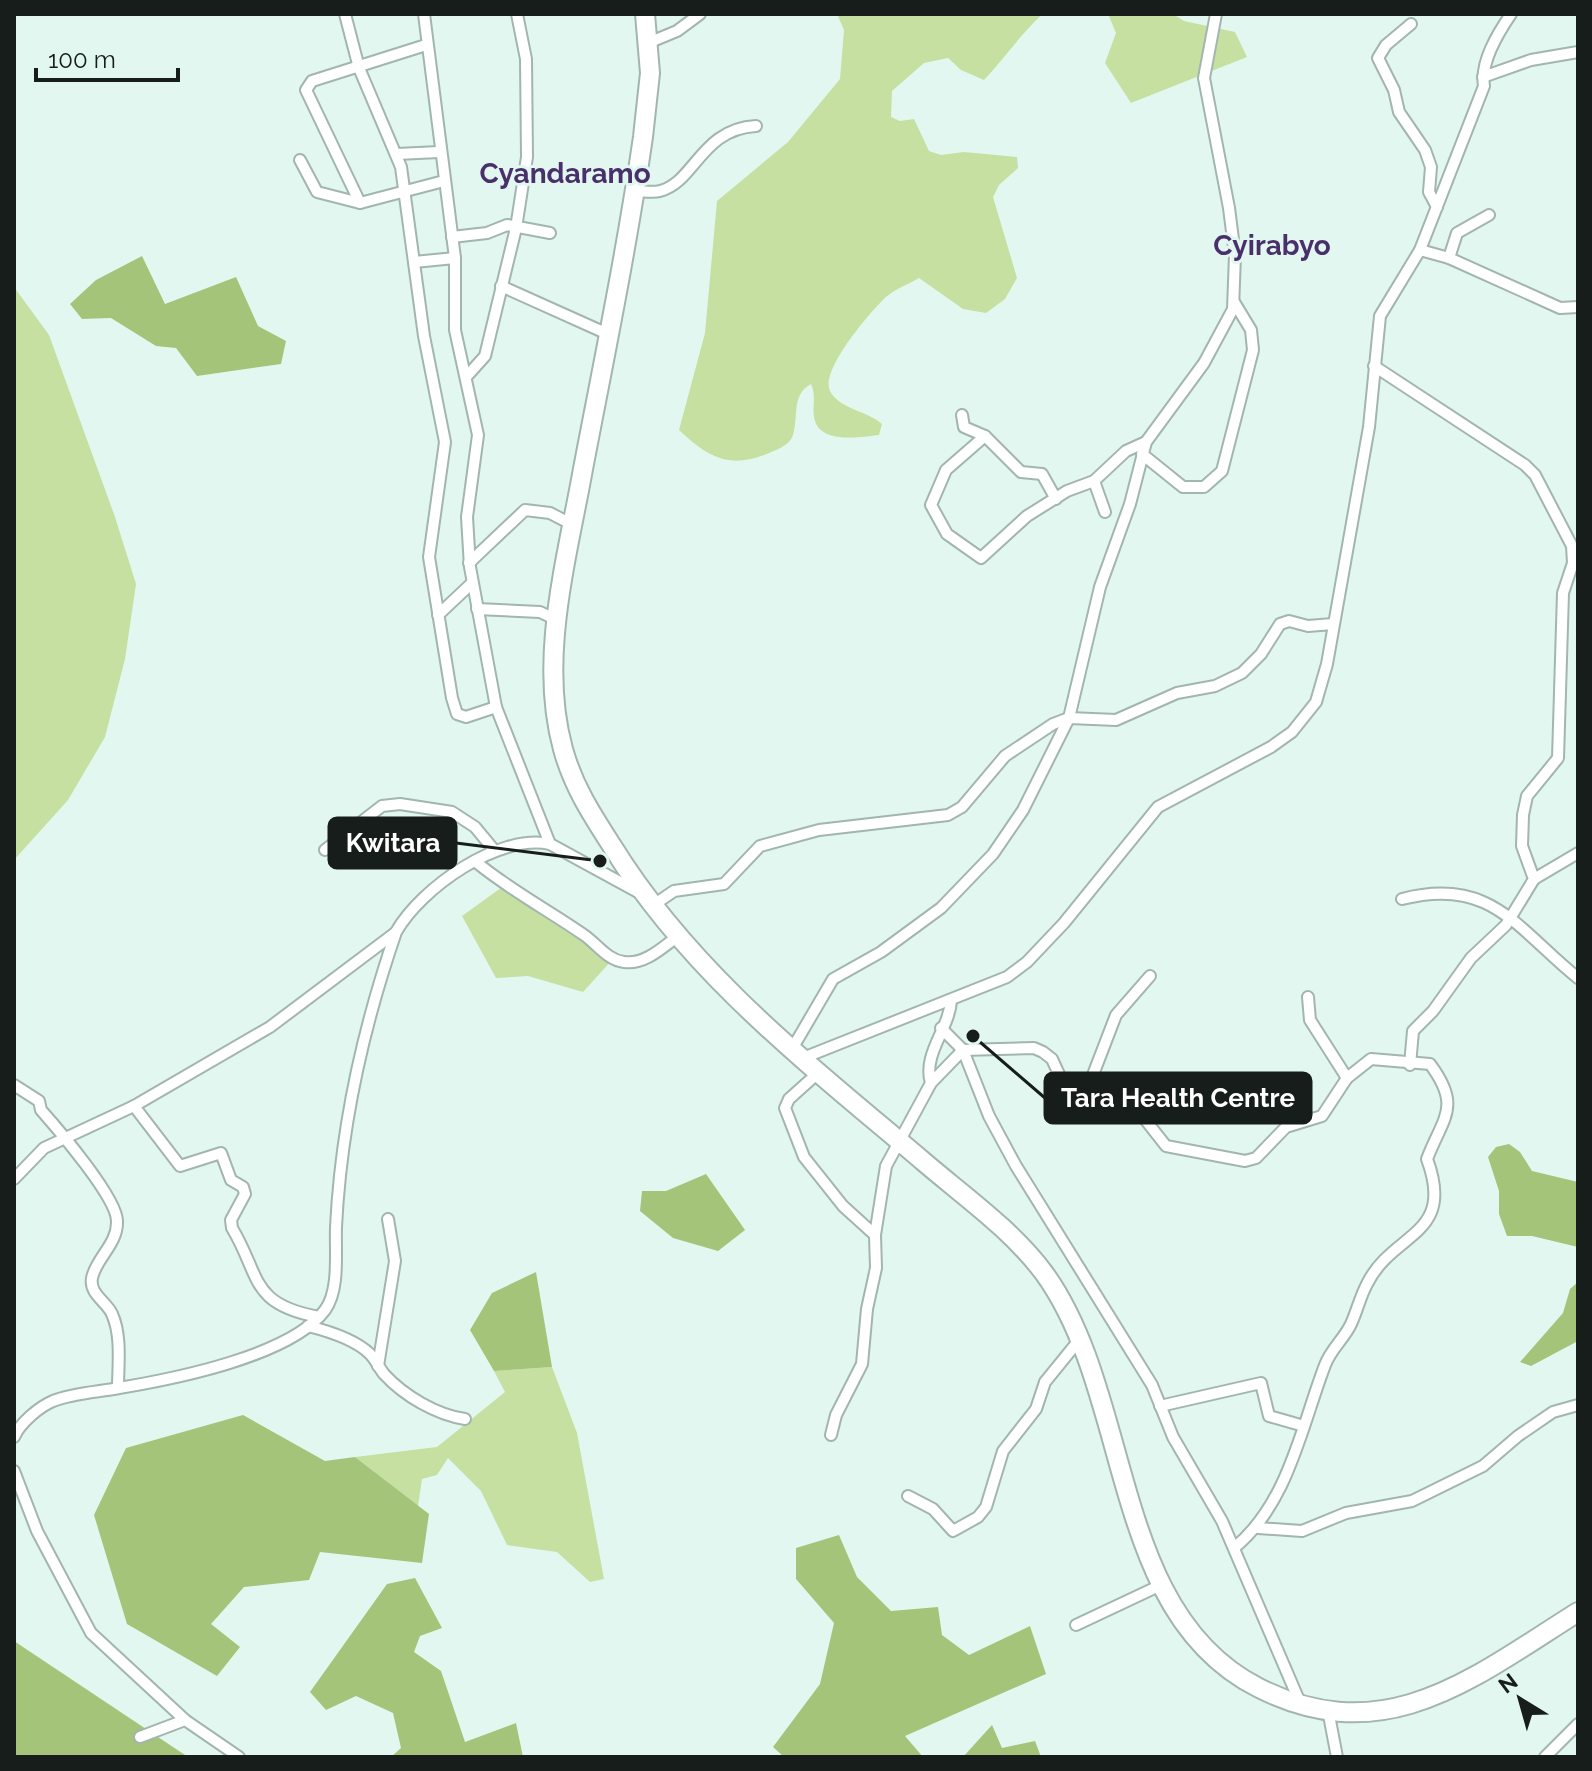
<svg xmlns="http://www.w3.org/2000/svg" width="1592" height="1771" font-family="Raleway,sans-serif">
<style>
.green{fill:#c5e0a1}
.forest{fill:#a4c479}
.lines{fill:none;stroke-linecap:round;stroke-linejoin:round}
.street-casing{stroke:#a2b5b0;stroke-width:14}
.highway-casing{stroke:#a2b5b0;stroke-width:22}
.street{stroke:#fff;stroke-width:10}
.highway{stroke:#fff;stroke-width:18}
.labels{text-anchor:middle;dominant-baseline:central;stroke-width:6;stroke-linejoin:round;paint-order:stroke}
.quarter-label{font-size:28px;font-weight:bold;fill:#49306b;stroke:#e3f7f1}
.leader{fill:none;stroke:#161d1b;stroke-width:3}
.callout-dot{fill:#161d1b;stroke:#e3f7f1;stroke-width:3}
.callout{fill:#161d1b;stroke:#161d1b;stroke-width:3}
.callout-label{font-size:26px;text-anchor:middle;font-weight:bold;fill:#fff}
</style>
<rect width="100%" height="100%" fill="#e3f7f1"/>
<!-- green -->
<g class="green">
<path d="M 837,14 L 1043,14 C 1025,29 1002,61 984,80 L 961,70 L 948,58 L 924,63 L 892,91 L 891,117 L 900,121 L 914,119 L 929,151 L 941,155 L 964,152 L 1017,157 L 1018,168 L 999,185 L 993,197 L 1017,278 L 1005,299 L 986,313 L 963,309 L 919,278 C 909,284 895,289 886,297 C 871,311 820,370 830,391 C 839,409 868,411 882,424 L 879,435 C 862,437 822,444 815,421 C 811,409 817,397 811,384 C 791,395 799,415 793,435 C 790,445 778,449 769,453 C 729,470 708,457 679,430 L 705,333 L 717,201 L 788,142 L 840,79 L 844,30 Z"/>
<polygon points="1108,14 1173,14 1184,21 1235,32 1247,57 1131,103 1105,63 1116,33"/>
<polygon points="14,287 49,335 115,517 136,584 125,659 105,737 68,800 14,860"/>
<polygon points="505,885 613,959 583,992 528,976 496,978 462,916"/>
<polygon points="552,1367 577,1433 604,1579 590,1582 557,1552 507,1545 481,1491 448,1458 437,1475 422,1479 418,1506 355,1457 437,1447 505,1392 494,1371"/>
</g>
<!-- forest -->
<g class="forest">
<polygon points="142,256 165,304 236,277 258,326 286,341 281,364 197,376 176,348 156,346 111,318 82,319 70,304 96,280"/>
<polygon points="1509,1144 1520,1152 1532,1171 1578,1182 1578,1247 1532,1236 1507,1236 1499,1214 1499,1191 1488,1157 1496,1147"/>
<polygon points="706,1174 745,1230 718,1251 673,1238 640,1211 642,1191 666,1191"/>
<polygon points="536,1272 552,1367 494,1371 470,1330 492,1293"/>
<polygon points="1578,1282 1578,1341 1531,1366 1520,1362 1563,1313 1570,1289"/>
<polygon points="243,1415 325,1461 355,1457 429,1514 422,1563 320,1552 309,1580 244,1587 211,1624 240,1647 217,1676 127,1624 94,1515 126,1448"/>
<polygon points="839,1535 857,1577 891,1611 938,1607 942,1635 969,1655 1030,1626 1046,1674 905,1736 923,1757 784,1757 773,1747 820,1684 834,1623 796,1579 796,1548"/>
<polygon points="415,1578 442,1628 420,1636 414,1652 441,1671 465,1742 516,1723 523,1757 391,1757 401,1748 393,1713 356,1696 326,1710 310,1692 387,1584"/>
<polygon points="14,1641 188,1757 14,1757"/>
<polygon points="992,1725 1002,1748 1035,1741 1041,1757 963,1757"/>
</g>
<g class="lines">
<defs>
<g id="street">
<polyline points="345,14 359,68 401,167 424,336 445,442 429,557 452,698 457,714 466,717 496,707"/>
<polyline points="424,14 455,258 455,330 478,435 467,517 470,567 496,707 550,844"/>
<polyline points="1411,24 1386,45 1378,58 1394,90 1399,112 1425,150 1431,167 1429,192 1437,207"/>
<polyline points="648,43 677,31 700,14"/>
<polyline points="1483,77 1531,60 1578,52"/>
<polyline points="397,154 439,152"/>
<polyline points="300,160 317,192 360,203 444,181"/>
<path d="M 635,191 C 643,191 653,193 660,191 C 695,182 701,129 756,126"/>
<polyline points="360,203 306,90 312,81 426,45"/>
<polyline points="452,237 487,233 507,225 550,233"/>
<polyline points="1420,250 1449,258 1560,308 1578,307"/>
<polyline points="1449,258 1457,233 1489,215"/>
<polyline points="414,262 455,258"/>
<polyline points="501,286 610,335"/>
<polyline points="1374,366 1525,465 1535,475 1572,546 1573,563 1563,593 1558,758 1527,796 1523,815 1522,846 1534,879 1506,925 1471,958 1433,1011 1413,1031 1410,1065"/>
<polyline points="467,376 485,356 516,228 527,157 526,59 517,14"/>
<polyline points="962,415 964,427 985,436 1021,472 1042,474 1056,499"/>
<polyline points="985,436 946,470 931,505 947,534 981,558 1027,516 1067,491 1094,481 1126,451 1146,442"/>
<polyline points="1142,454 1183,487 1204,487 1222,471 1253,350 1251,330 1234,302"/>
<polyline points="1094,481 1105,512"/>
<polyline points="469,563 525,510 550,513 573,525"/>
<polyline points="477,609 540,612 557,620"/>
<polyline points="438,615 472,583"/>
<polyline points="325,850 382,806 400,804 452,812 475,827 494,850"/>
<path d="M 476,862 C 510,890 548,910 584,935 C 597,944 607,960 624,962 C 645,965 663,947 678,936"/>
<polyline points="1534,879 1578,853"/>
<path d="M 1402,899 C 1491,876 1517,929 1578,978"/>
<polyline points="652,906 674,891 724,884 760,846 819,830 948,815 962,807 1005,756 1053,724 1069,718 1116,720 1177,693 1215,686 1242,673 1261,654 1280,624 1289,621 1308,626 1333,624"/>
<polyline points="1308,997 1310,1020 1347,1078"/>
<polyline points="941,1028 963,1050 989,1116 1016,1166 1152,1385 1173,1437 1222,1521 1301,1705"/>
<polyline points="792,1049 833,979 881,952 941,908 993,854 1023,810 1069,718 1100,587 1130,504 1146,442 1204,363 1233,309 1235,255 1229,208 1204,78 1216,14"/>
<path d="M 803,1058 L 1007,977 L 1027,962 L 1064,923 L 1158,807 L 1271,747 L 1292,732 L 1316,702 L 1327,664 L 1369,427 L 1380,316 L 1420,250 L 1484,86 C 1480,62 1498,33 1511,14"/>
<polyline points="818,1073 789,1099 785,1108 804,1157 843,1206 875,1235"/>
<path d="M 931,1083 C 922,1054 950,1028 951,1000"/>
<path d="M 14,1085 L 39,1101 L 41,1110 C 58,1129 117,1198 117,1221 C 118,1244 96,1258 92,1278 C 89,1294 107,1302 112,1314 C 122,1336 118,1365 118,1388"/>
<polyline points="1086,1093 1116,1015 1150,976"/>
<path d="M 134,1106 L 180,1166 L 221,1153 L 231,1180 L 243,1187 L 245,1194 L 231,1220 L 232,1228 C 261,1276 249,1304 319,1317"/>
<polyline points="14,1179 44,1148 134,1106 270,1027 395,933"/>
<path d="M 308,1326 C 328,1331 355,1339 370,1354 C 376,1360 379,1368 384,1374 C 404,1396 437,1415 465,1419"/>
<polyline points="378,1366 395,1261 388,1219"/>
<polyline points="1160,1406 1261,1383 1269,1416 1304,1426"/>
<path d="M 831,1435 L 836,1415 L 862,1364 L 867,1309 L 876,1268 L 875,1235 L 886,1166 L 931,1083 L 963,1050 L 1034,1048 L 1043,1052 L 1052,1059 L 1063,1083 L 1074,1090 L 1099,1096 L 1140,1113 L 1166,1146 L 1245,1161 L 1256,1158 L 1286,1127 L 1322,1116 L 1347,1078 L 1371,1059 L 1430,1064 C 1462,1107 1443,1117 1427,1159 C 1456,1237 1393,1231 1367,1284 C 1360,1297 1357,1311 1351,1324 C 1344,1339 1331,1349 1325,1365 C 1301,1428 1288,1504 1234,1548"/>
<path d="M 14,1437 C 20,1423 39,1407 53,1401 C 73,1393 98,1392 119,1388 C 173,1379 291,1356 325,1310 C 340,1290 335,1251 336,1227 C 341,1125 363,1028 396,932 C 421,888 499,833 550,844 L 638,892"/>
<polyline points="14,1471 37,1531 91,1633 185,1720 239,1757"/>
<polyline points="908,1496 933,1509 953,1531 978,1517 986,1507 1003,1451 1036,1409 1045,1382 1080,1339"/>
<polyline points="1258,1528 1302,1531 1346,1513 1412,1501 1483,1466 1518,1436 1553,1412 1578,1405"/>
<polyline points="1076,1625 1161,1585"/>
<polyline points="1328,1710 1337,1757"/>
<polyline points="140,1737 185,1720"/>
<polyline points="1545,1757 1578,1724"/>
</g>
<path id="highway" d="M 645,14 L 650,73 L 643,137 C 627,248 604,359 583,469 C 567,559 538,659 563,749 C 573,786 592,815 612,846 C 691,974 811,1066 924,1162 C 965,1197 1012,1230 1044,1273 C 1134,1397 1109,1613 1259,1688 C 1386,1752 1474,1677 1578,1612"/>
</defs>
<!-- street casing -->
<use href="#street" class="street-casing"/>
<!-- highway casing -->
<use href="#highway" class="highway-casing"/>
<!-- street -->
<use href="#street" class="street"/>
<!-- highway -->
<use href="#highway" class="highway"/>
</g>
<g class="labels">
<!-- quarter labels -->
<g class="quarter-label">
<text x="565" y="173">Cyandaramo</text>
<text x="1272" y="245">Cyirabyo</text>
</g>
</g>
<!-- callouts -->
<path class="leader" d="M600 861L456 843M973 1036L1045 1098"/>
<g class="callout-dot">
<circle cx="600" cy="861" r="8"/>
<circle cx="973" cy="1036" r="8"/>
</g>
<g class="callout">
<rect x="329" y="818" width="127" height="50" rx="8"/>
<rect x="1045" y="1073" width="266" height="50" rx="8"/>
</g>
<g class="callout-label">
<text x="393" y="852">Kwitara</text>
<text x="1178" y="1107">Tara Health Centre</text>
</g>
<!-- border -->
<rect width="1592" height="1771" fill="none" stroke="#161d1b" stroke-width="32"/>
<!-- north arrow -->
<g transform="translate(1520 1699) rotate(323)" stroke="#e3f7f1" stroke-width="6" paint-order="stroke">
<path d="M0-6L14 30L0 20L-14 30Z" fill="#161d1b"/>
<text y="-12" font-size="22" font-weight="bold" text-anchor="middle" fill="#161d1b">N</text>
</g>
<!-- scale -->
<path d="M36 68v12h142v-12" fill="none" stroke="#161d1b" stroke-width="4"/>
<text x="48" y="68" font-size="24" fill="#161d1b" stroke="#e3f7f1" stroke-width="6" paint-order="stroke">100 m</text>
</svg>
